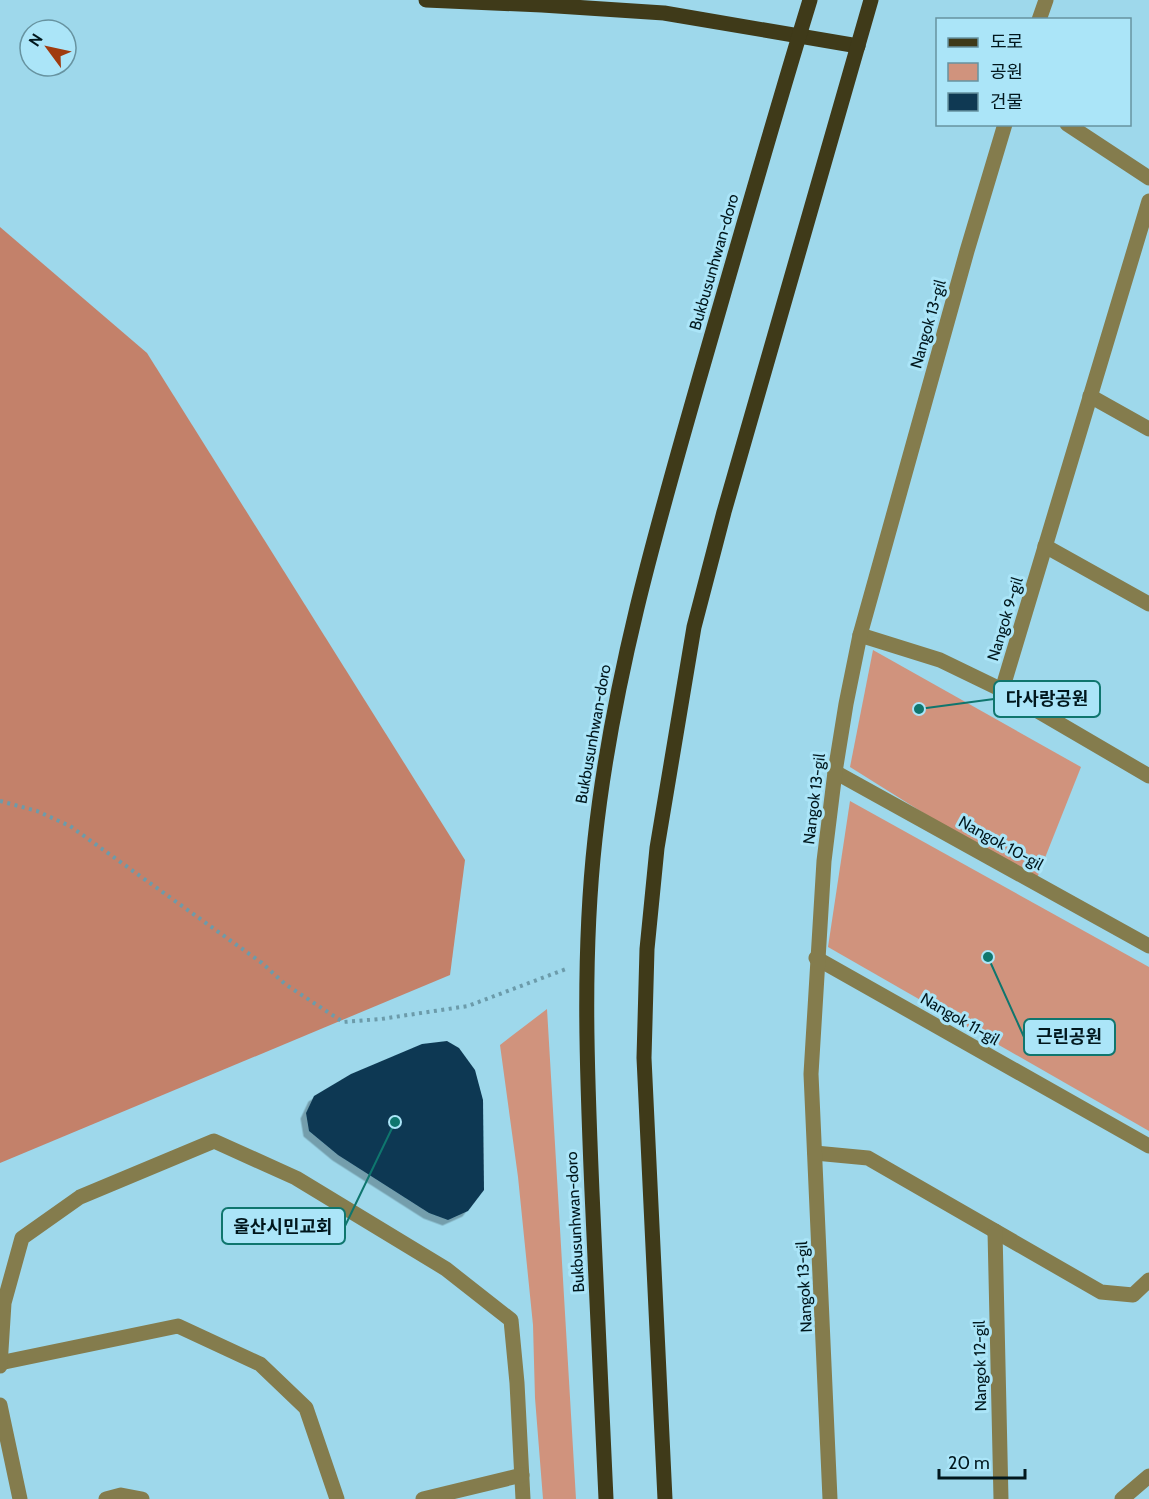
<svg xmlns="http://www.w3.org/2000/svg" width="1149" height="1499" font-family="Cabin,'Noto Sans KR',sans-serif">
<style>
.green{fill:#d0937d}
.forest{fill:#c3816a}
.building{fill:#0f3953;filter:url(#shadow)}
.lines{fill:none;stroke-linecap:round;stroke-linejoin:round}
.path{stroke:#6c9baa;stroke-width:4;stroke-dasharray:3 4.5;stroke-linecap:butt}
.minor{stroke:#847c4d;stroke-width:15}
.major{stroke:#3f3a19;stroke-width:15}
.labels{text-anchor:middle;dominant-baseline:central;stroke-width:6;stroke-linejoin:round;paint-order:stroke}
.street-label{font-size:16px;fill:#01171d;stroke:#abe5f8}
.leader{fill:none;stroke:#0f766e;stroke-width:2}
.callout-dot{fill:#0f766e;stroke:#abe5f8;stroke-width:2}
.callout{fill:#abe5f8;stroke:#0f766e;stroke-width:2}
.callout-label{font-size:18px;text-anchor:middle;font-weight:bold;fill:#01171d}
</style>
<defs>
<filter id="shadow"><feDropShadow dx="-5.5" dy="5.5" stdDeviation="0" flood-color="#0004"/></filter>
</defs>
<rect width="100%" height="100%" fill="#9ed8eb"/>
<!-- green -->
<g class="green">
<polygon points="873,650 1081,767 1035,883 850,767"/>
<polygon points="850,801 1149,967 1149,1131 828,947"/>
<polygon points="547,1009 576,1499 543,1499 535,1398 533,1325 518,1177 500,1045"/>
</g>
<!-- forest -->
<polygon class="forest" points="0,227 147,353 465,860 450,975 0,1163"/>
<!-- building -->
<polygon class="building" points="447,1041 459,1048 475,1070 483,1100 484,1190 468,1211 448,1220 429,1213 338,1155 309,1131 306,1113 314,1096 351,1074 422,1044"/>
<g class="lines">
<!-- path -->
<polyline class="path" points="0,801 37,811 70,826 262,963 285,984 343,1022 381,1019 468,1006 566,969"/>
<!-- minor -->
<g class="minor">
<polyline points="1039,20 1046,0"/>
<polyline points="1067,124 1149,178"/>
<polyline points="1090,396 1149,429"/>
<polyline points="1045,546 1149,604"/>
<polyline points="860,635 940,660 1002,690 1149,776"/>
<polyline points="1002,690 1149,201"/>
<polyline points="835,772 1149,946"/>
<polyline points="816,958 1149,1146"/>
<polyline points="815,1153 868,1158 1101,1292 1133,1295 1149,1280"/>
<polyline points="995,1231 1001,1499"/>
<polyline points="0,1363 178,1326 260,1364 306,1408 337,1499"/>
<polyline points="0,1366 4,1303 22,1238 80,1197 214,1141 296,1178 446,1269 511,1320 517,1383 523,1499"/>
<polyline points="0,1405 20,1499"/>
<polyline points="106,1499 121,1495 142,1499"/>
<polyline points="423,1499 522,1475"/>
<polyline points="830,1499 811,1074 824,861 835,772 846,704 860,635 967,251 1005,124"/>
<polyline points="1122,1499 1149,1476"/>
</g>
<!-- major -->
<g class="major">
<polyline points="426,0 542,5 664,13 858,46"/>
<path d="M 606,1499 C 601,1397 597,1294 592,1192 C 587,1074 582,957 595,839 C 612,683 655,533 698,383 C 735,255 771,127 810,0"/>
<polyline points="665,1499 644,1058 647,949 657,848 694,627 724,512 871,0"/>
</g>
</g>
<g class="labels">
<!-- street labels -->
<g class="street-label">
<text transform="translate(714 262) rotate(-74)">Bukbusunhwan-doro</text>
<text transform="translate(928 324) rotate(-74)">Nangok 13-gil</text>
<text transform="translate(1005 619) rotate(-73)">Nangok 9-gil</text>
<text transform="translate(593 734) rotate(-80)">Bukbusunhwan-doro</text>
<text transform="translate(814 799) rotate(-83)">Nangok 13-gil</text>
<text transform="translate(1001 843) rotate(29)">Nangok 10-gil</text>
<text transform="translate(960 1019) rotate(30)">Nangok 11-gil</text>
<text transform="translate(575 1222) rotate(-93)">Bukbusunhwan-doro</text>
<text transform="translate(804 1287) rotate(-93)">Nangok 13-gil</text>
<text transform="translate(980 1366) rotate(-91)">Nangok 12-gil</text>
</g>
</g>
<!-- callouts -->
<path class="leader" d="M919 709L994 699M988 957L1024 1037M395 1122L345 1226"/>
<g class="callout-dot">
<circle cx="919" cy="709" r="6"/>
<circle cx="988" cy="957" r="6"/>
<circle cx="395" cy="1122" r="6"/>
</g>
<g class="callout">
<rect x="994" y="681" width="106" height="36" rx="6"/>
<rect x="1024" y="1019" width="91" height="36" rx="6"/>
<rect x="222" y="1208" width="123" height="36" rx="6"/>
</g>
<g class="callout-label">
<text x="1047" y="705">다사랑공원</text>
<text x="1069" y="1043">근린공원</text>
<text x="283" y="1233">울산시민교회</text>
</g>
<!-- legend -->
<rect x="936" y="18" width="195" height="108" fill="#abe5f8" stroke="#6793a0" stroke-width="1.5"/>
<rect x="948" y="38" width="30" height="9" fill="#3f3a19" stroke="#6793a0" stroke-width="1.5"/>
<text x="990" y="48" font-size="18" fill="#01171d">도로</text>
<rect x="948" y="63" width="30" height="18" fill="#d0937d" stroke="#6793a0" stroke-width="1.5"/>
<text x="990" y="78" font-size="18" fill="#01171d">공원</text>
<rect x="948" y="93" width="30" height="18" fill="#0f3953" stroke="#6793a0" stroke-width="1.5"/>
<text x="990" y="108" font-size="18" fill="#01171d">건물</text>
<!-- north arrow -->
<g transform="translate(48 48) rotate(303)"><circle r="28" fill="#abe5f8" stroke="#6793a0" stroke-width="1.5"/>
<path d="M0-4.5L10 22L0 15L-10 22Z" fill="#a03b0e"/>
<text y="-9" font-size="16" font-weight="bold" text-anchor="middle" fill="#01171d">N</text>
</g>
<!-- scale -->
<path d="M939 1469v9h86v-9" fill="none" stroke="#01171d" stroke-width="3"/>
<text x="948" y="1469" font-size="18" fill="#01171d" stroke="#abe5f8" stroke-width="4.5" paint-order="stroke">20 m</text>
</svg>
